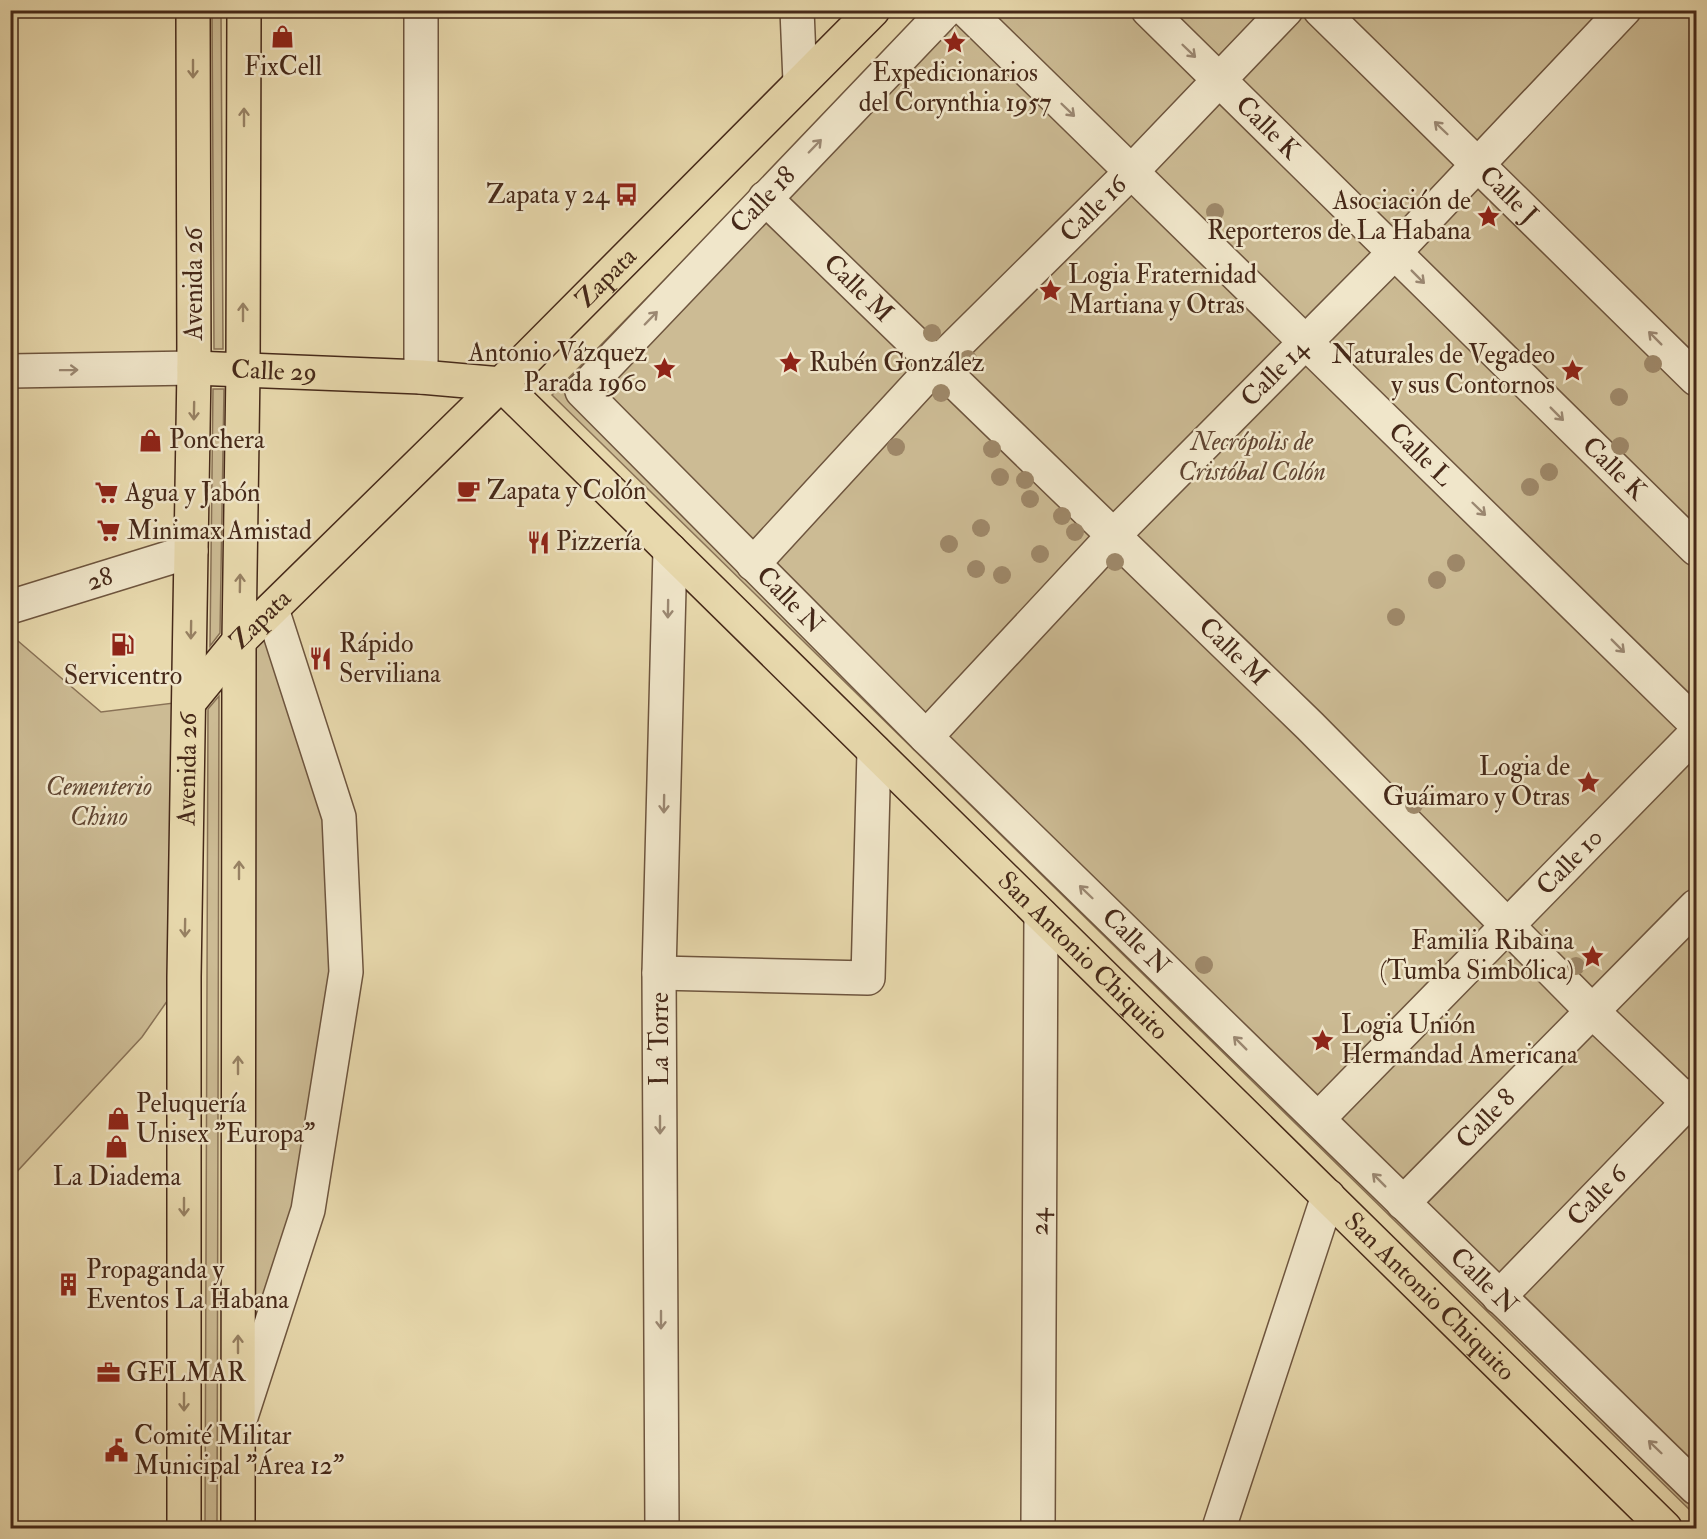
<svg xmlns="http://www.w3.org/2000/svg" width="1707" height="1539" font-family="'IM FELL Double Pica',serif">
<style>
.green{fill:#ccbb94;stroke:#897256;stroke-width:1.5}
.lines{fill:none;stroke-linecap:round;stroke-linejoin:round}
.minor-casing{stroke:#6e553e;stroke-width:36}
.major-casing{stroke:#462919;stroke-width:36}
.minor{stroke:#f0e6ca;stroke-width:33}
.major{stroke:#e8d9ad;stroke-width:33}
.tree{fill:#9e8869}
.oneway{stroke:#9b8872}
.oneway2{stroke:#978163}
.labels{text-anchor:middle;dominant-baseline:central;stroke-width:5;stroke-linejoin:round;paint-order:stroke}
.poi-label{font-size:26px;fill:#462919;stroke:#f0e6ca;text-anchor:start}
.street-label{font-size:26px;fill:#462919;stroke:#f0e6ca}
.park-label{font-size:26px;font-style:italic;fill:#614632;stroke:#f0e6ca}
</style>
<rect width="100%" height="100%" fill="#e8d9ad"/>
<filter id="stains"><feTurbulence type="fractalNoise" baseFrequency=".00333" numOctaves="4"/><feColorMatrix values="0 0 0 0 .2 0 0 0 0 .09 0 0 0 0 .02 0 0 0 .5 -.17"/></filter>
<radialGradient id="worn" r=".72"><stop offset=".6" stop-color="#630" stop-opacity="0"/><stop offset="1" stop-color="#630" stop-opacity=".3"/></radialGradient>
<!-- green -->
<g class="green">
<polygon points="212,11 221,11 223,349 214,349"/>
<polygon points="927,11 1696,11 1696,1516 552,395"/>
<polygon points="213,389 224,389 220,633 210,646"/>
<polygon points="272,609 339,817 346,972 308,1210 238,1427 239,641"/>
<polygon points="11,635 101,712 190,701 184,977 142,1037 11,1178"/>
<polygon points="219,696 217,1528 205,1528 208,709"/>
</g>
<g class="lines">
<defs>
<g id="minor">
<polyline points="797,10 800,82"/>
<path id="s1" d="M 946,10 L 582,391 L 926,737 L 1696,1488"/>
<path id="s2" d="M 966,10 L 1696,724"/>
<path id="s3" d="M 1148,10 L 1696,549"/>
<path id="s4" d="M 1320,10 L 1696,379"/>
<path id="s5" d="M 765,198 L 1310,726 L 1593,1012 L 1696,1110"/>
<polyline points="10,371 194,368"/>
<polyline points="421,377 421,10"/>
<path id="s6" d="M 753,564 L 937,364 L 1132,171 L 1286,10"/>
<path id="s7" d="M 10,607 L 191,551"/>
<path id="s8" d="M 926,737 L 1114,535 L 1394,253 L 1624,10"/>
<polyline points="659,973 868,978 874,751"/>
<path id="s9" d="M 1318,1119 L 1696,733"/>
<path id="s10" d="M 1403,1203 L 1696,906"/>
<path id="s11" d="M 1499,1297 L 1696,1094"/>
<polyline points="241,1417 308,1210 346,972 339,817 272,609"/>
<polyline points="662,1528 659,973 670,550"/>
<path id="s12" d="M 1038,1528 L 1041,915"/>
<polyline points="1219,1528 1328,1196"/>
</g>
<g id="major">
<path id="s13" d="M 194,368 L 421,377 L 501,384"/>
<path id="s14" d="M 501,384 L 1665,1528"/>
<path id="s15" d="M 190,701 L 239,641 L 501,384 L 873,10"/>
<path id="s16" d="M 184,1528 L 184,977 L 194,368 L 193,10"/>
<polyline points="238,1528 239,641 243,370 244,10"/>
</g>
</defs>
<!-- minor casing -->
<use href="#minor" class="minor-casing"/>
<!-- major casing -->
<use href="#major" class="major-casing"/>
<!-- minor -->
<use href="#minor" class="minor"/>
<!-- major -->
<use href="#major" class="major"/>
</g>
<!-- trees -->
<g class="tree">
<circle cx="1215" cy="212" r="9"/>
<circle cx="932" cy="333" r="9"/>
<circle cx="968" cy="359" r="9"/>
<circle cx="1653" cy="364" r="9"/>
<circle cx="941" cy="393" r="9"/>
<circle cx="1619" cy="397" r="9"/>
<circle cx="1620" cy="446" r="9"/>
<circle cx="896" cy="447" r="9"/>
<circle cx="992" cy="449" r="9"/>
<circle cx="1549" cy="472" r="9"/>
<circle cx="1000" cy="477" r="9"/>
<circle cx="1025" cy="480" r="9"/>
<circle cx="1530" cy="487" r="9"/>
<circle cx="1030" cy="499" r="9"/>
<circle cx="1062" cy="516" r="9"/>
<circle cx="981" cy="528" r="9"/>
<circle cx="1075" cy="532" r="9"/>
<circle cx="949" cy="544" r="9"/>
<circle cx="1040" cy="554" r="9"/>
<circle cx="1115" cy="562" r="9"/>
<circle cx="1456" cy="563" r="9"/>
<circle cx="976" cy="569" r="9"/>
<circle cx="1002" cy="575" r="9"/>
<circle cx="1437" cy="580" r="9"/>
<circle cx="1396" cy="617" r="9"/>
<circle cx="1414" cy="805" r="9"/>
<circle cx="1204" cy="965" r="9"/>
<circle cx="1576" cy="966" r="9"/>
</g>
<!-- one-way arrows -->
<defs><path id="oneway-shaft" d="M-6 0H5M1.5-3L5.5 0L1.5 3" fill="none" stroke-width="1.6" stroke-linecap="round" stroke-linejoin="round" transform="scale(1.5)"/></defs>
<g class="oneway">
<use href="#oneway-shaft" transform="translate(1189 51) rotate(44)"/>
<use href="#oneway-shaft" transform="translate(1068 110) rotate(44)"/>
<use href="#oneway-shaft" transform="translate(1441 128) rotate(-136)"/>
<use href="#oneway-shaft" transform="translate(815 146) rotate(-46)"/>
<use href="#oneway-shaft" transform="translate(1418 277) rotate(45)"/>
<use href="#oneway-shaft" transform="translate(651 318) rotate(-46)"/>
<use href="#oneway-shaft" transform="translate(1655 338) rotate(-135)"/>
<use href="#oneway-shaft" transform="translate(69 370) rotate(-1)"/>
<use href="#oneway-shaft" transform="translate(1557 414) rotate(45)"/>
<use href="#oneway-shaft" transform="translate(1479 509) rotate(44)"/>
<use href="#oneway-shaft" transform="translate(668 609) rotate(91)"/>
<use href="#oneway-shaft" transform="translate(1618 646) rotate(45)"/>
<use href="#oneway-shaft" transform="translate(664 804) rotate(91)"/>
<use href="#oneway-shaft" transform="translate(1086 892) rotate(-136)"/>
<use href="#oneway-shaft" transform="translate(1240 1043) rotate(-135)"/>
<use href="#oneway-shaft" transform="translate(660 1125) rotate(90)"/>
<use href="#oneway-shaft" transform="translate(1379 1180) rotate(-135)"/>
<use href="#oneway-shaft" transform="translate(661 1320) rotate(90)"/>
<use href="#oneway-shaft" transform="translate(1655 1447) rotate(-136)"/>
</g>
<g class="oneway2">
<use href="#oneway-shaft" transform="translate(193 69) rotate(90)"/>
<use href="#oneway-shaft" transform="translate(244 117) rotate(-90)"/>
<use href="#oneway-shaft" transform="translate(243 312) rotate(-90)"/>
<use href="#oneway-shaft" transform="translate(194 411) rotate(91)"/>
<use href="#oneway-shaft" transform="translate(240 583) rotate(-89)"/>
<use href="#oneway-shaft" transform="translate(191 630) rotate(91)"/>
<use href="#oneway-shaft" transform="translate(239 870) rotate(-90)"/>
<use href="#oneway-shaft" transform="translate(185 928) rotate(91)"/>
<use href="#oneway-shaft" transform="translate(238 1065) rotate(-90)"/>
<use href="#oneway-shaft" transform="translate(184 1207) rotate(90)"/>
<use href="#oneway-shaft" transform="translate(238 1344) rotate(-90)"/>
<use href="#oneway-shaft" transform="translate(184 1402) rotate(90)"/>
</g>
<!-- icons -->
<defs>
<symbol id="shop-bare" viewBox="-9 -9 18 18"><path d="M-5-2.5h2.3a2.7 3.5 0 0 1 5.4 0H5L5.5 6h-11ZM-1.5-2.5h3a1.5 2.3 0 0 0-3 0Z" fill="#8f2418" stroke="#f0e6ca" stroke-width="2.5" paint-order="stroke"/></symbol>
<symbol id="sight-bare" viewBox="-9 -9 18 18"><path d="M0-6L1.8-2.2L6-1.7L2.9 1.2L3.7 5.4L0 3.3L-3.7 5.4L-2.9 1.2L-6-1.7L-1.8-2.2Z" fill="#8f2418" stroke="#f0e6ca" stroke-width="2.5" paint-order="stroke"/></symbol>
<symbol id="bus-bare" viewBox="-9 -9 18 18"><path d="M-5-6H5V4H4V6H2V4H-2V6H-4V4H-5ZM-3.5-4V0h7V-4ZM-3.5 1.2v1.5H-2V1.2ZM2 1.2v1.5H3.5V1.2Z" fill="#8f2418" stroke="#f0e6ca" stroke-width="2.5" paint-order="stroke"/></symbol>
<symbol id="cafe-bare" viewBox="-9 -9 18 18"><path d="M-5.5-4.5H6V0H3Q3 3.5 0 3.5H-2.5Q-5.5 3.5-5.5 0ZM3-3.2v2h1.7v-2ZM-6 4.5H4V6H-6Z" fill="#8f2418" stroke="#f0e6ca" stroke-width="2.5" paint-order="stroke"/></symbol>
<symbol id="supermarket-bare" viewBox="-9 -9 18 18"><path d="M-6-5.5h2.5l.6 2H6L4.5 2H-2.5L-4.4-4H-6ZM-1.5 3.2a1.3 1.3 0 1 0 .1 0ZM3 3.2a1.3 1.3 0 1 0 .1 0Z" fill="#8f2418" stroke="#f0e6ca" stroke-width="2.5" paint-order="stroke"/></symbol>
<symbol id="restaurant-bare" viewBox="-9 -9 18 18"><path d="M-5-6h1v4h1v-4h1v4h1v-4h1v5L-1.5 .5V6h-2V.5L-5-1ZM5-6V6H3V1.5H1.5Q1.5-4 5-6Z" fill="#8f2418" stroke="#f0e6ca" stroke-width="2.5" paint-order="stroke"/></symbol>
<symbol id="fuel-bare" viewBox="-9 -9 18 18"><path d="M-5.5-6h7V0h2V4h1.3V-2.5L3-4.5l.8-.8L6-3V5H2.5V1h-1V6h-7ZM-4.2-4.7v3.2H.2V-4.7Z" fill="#8f2418" stroke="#f0e6ca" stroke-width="2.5" paint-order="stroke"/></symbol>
<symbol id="building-bare" viewBox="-9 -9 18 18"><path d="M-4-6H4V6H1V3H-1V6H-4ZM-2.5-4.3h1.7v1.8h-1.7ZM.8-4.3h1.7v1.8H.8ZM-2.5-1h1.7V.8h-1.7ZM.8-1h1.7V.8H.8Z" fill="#8f2418" stroke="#f0e6ca" stroke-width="2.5" paint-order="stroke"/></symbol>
<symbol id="office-bare" viewBox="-9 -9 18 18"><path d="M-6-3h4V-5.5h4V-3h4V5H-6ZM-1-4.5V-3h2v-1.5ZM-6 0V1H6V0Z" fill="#8f2418" stroke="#f0e6ca" stroke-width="2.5" paint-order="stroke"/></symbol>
<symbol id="civic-bare" viewBox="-9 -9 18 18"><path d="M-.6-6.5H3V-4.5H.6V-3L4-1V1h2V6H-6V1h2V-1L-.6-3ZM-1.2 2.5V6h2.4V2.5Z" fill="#8f2418" stroke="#f0e6ca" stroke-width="2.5" paint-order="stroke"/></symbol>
</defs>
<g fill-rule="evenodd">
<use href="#shop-bare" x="266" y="20" width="33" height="33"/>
<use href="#sight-bare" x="938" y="26" width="33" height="33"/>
<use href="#bus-bare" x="610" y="178" width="33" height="33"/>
<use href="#sight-bare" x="1472" y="200" width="33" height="33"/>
<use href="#sight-bare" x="1034" y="274" width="33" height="33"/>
<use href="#sight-bare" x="774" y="346" width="33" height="33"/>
<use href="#sight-bare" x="648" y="352" width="33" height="33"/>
<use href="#sight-bare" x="1556" y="354" width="33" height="33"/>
<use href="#shop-bare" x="134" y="424" width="33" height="33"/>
<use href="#cafe-bare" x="452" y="474" width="33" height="33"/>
<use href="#supermarket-bare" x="90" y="476" width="33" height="33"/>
<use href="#supermarket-bare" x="92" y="514" width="33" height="33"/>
<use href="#restaurant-bare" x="522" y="526" width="33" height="33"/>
<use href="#fuel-bare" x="106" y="628" width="33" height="33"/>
<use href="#restaurant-bare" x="304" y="642" width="33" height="33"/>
<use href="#sight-bare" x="1572" y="766" width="33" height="33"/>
<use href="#sight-bare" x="1576" y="940" width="33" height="33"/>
<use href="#sight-bare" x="1306" y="1024" width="33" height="33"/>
<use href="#shop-bare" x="102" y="1102" width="33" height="33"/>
<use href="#shop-bare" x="100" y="1130" width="33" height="33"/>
<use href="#building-bare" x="52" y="1268" width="33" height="33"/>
<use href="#office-bare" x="92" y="1356" width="33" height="33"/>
<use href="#civic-bare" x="100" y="1434" width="33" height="33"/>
</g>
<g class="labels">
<!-- poi labels -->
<g class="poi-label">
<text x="283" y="67" text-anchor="middle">FixCell</text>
<text x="955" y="73" text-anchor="middle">Expedicionarios<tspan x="955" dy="30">del Corynthia 1957</tspan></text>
<text x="609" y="195" text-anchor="end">Zapata y 24</text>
<text x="1471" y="201" text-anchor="end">Asociación de<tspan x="1471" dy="30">Reporteros de La Habana</tspan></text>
<text x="1068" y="275">Logia Fraternidad<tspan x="1068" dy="30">Martiana y Otras</tspan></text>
<text x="647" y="353" text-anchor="end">Antonio Vázquez<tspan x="647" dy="30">Parada 1960</tspan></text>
<text x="1555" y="355" text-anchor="end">Naturales de Vegadeo<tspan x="1555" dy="30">y sus Contornos</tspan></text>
<text x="809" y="363">Rubén González</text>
<text x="169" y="440">Ponchera</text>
<text x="487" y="491">Zapata y Colón</text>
<text x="125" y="493">Agua y Jabón</text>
<text x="127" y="531">Minimax Amistad</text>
<text x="556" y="542">Pizzería</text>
<text x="339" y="644">Rápido<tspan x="339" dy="30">Serviliana</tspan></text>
<text x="123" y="676" text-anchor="middle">Servicentro</text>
<text x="1570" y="767" text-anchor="end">Logia de<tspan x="1570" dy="30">Guáimaro y Otras</tspan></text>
<text x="1574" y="941" text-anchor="end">Familia Ribaina<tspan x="1574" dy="30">(Tumba Simbólica)</tspan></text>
<text x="1341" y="1025">Logia Unión<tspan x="1341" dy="30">Hermandad Americana</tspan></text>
<text x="136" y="1104">Peluquería<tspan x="136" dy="30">Unisex "Europa"</tspan></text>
<text x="117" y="1177" text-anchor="middle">La Diadema</text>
<text x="86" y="1270">Propaganda y<tspan x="86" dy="30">Eventos La Habana</tspan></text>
<text x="126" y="1373">GELMAR</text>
<text x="134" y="1436">Comité Militar<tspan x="134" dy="30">Municipal "Área 12"</tspan></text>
</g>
<!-- street labels -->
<g class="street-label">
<text stroke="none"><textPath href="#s3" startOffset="168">Calle K</textPath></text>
<text stroke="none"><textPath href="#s4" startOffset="264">Calle J</textPath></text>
<text transform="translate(763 200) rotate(-46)">Calle 18</text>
<text stroke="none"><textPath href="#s6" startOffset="492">Calle 16</textPath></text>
<text stroke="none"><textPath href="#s15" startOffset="594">Zapata</textPath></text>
<text transform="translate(194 284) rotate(-90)">Avenida 26</text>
<text stroke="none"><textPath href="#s5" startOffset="130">Calle M</textPath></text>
<text stroke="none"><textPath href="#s13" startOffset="80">Calle 29</textPath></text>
<text stroke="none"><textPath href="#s8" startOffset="504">Calle 14</textPath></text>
<text stroke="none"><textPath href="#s2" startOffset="636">Calle L</textPath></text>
<text stroke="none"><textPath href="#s3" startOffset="654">Calle K</textPath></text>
<text stroke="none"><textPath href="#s7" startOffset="94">28</textPath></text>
<text stroke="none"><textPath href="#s1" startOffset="822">Calle N</textPath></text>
<text stroke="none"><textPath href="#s15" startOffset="108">Zapata</textPath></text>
<text stroke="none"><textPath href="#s5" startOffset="652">Calle M</textPath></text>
<text stroke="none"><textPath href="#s16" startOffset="759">Avenida 26</textPath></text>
<text stroke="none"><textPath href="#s9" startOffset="360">Calle 10</textPath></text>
<text stroke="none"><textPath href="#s1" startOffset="1308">Calle N</textPath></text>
<text stroke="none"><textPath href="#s14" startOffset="816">San Antonio Chiquito</textPath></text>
<text transform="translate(660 1039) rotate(-90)">La Torre</text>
<text stroke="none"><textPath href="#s10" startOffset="118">Calle 8</textPath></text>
<text stroke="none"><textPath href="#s11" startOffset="141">Calle 6</textPath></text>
<text stroke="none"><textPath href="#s12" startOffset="306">24</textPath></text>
<text stroke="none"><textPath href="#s1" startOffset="1794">Calle N</textPath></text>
<text stroke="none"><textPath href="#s14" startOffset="1302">San Antonio Chiquito</textPath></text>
</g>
<!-- park labels -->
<g class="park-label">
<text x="1252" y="442">Necrópolis de<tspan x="1252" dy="30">Cristóbal Colón</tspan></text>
<text x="99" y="787">Cementerio<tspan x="99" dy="30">Chino</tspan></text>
</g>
</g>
<!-- margin -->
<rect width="1707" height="1539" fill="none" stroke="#e8d9ad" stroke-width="36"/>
<rect x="12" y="12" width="1683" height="1515" fill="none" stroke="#462919" stroke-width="3"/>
<rect x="18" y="18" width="1671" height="1503" fill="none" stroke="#462919" stroke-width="1.5"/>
<rect width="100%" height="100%" filter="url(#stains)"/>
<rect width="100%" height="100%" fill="url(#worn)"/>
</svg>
